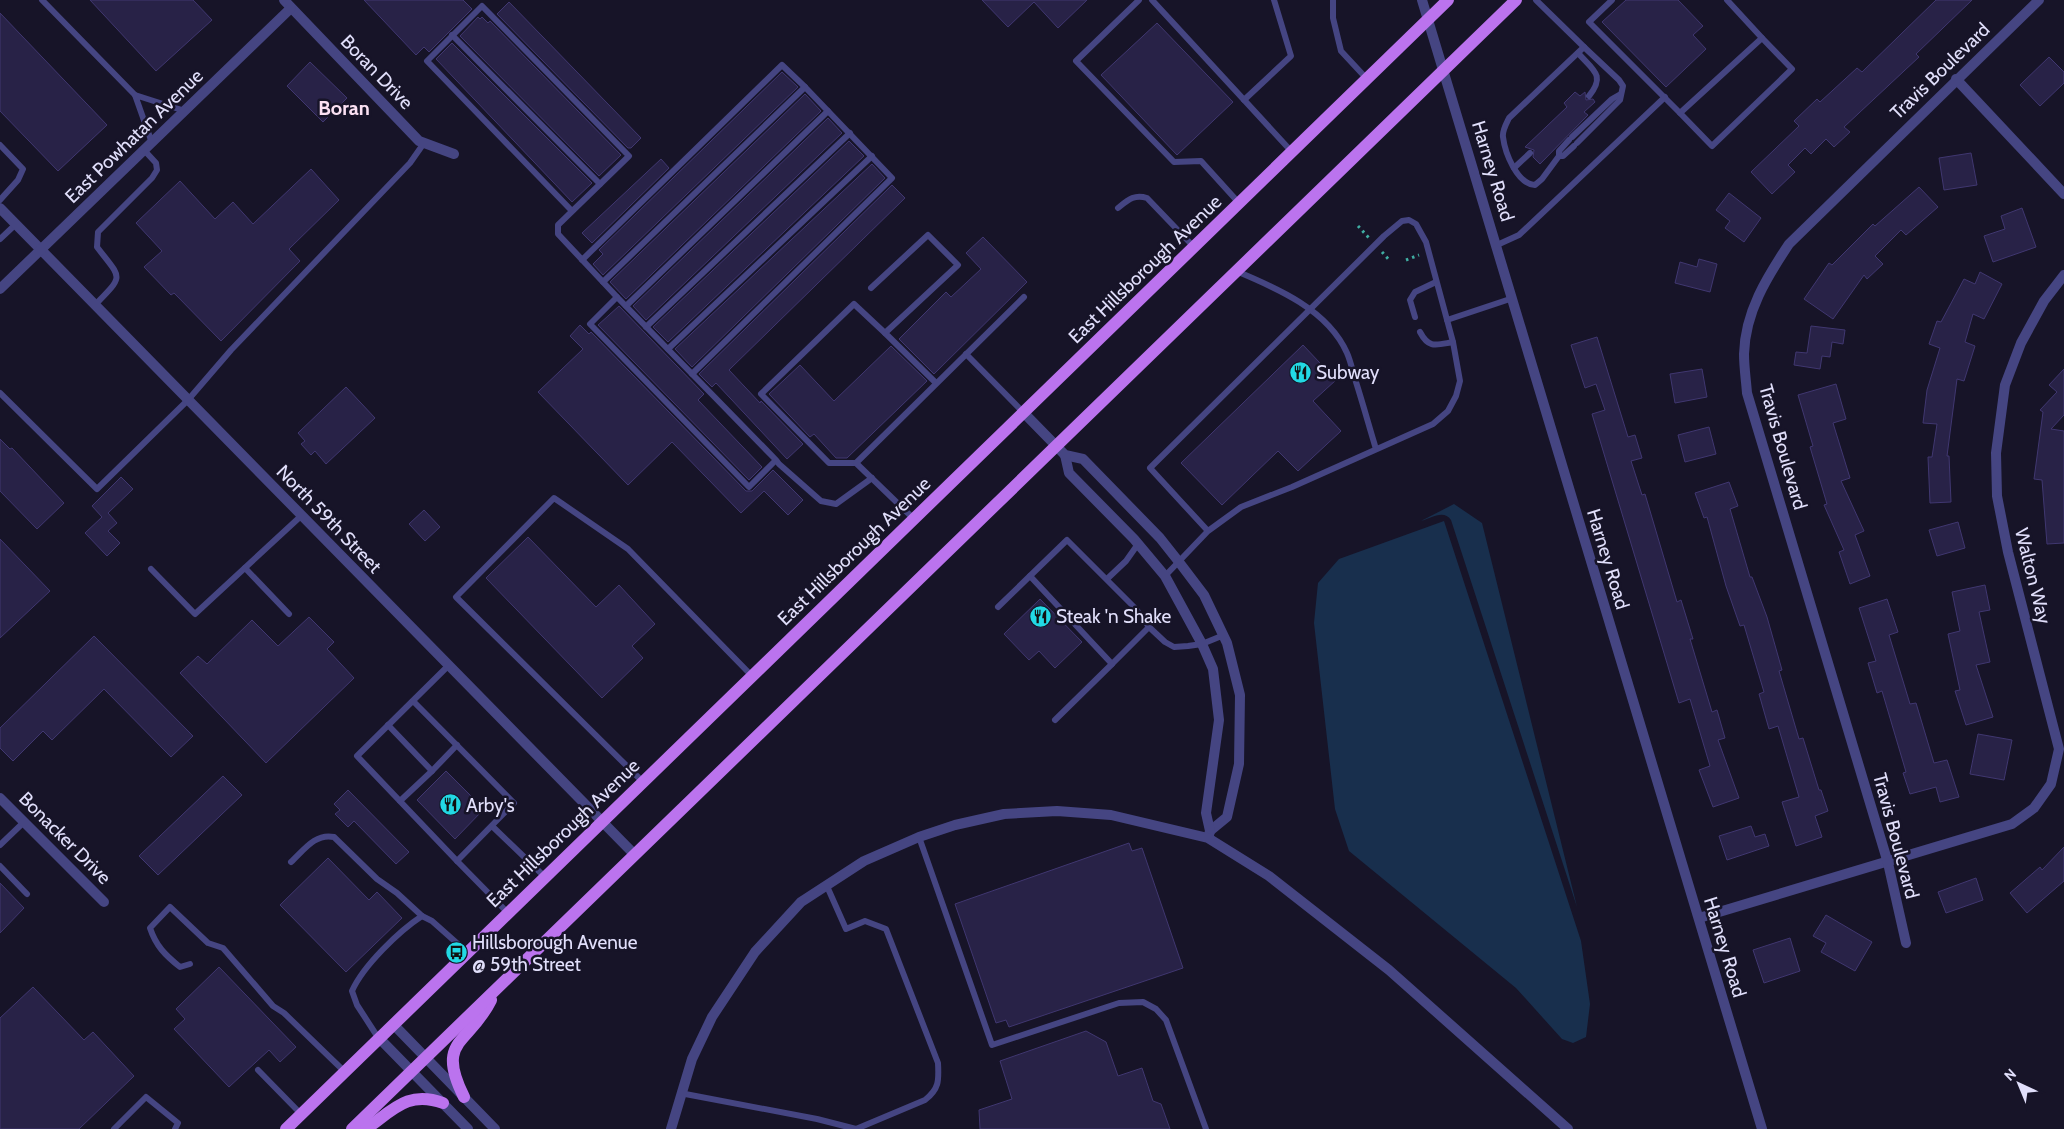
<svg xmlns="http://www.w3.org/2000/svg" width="2064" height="1129" font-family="Cabin,sans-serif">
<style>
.water{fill:#182f4d}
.building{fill:#282247;stroke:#403770}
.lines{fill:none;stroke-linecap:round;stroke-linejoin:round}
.path{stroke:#40aea3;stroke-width:3;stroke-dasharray:2.5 4;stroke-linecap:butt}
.service{stroke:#454582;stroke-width:6}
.minor{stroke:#454582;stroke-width:10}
.tertiary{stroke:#454582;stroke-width:10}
.primary{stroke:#bb73ee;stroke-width:12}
.labels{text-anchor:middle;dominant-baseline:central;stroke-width:5;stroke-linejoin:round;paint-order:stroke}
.street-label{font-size:19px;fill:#e1dffb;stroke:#171428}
.poi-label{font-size:19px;fill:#e1dffb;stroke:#171428;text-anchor:start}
.neighbourhood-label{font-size:20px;font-weight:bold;fill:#fbe1f3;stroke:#171428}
</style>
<rect width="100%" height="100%" fill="#171428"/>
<!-- water -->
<g class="water">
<path d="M 1454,504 L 1482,523 L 1577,907 L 1451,520 C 1444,509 1431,518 1421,521 Z"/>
<polygon points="1444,521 1581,941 1590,1004 1586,1037 1573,1043 1562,1039 1516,988 1349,851 1335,809 1314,623 1318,583 1339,559"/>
</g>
<!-- building -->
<g class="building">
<polygon points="90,0 193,0 212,20 156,71"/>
<polygon points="364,0 463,0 472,9 429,52 424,47 416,55"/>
<polygon points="982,0 1087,0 1058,28 1034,2 1008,27"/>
<polygon points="1626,0 1678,0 1703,26 1693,35 1706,49 1666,87 1602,22"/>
<polygon points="1936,0 1972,0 1916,54 1919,57 1844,127 1850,132 1834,147 1826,139 1811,154 1805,148 1788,165 1795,172 1772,194 1751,172 1799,126 1794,121 1817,99 1820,102 1857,68 1862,72"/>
<polygon points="509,2 641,138 631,148 628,148 497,14"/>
<polygon points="0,13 107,125 58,171 0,111"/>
<polygon points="478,17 480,19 482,17 488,23 490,21 621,155 599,176 460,36"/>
<polygon points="1157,23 1233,102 1177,155 1101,75"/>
<polygon points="452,43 592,183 572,202 436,59"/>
<polygon points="2049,57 2064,72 2064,83 2040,106 2020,85"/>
<polygon points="310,62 347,98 323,122 287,86"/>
<polygon points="782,72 798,87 603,275 593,264 603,254 599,250"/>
<polygon points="1575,92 1580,96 1585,92 1586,100 1593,99 1595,102 1584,112 1588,115 1540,164 1533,157 1534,150 1525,147 1567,107 1564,103"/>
<polygon points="805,94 821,111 626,299 610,282"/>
<polygon points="828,118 842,133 646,320 633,306"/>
<polygon points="849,141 864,156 668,342 653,327"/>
<polygon points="1971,153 1977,185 1944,190 1939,158"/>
<polygon points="661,159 669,168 592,243 582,233"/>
<polygon points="872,164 885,178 692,367 675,349"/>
<polygon points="311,169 339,200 289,249 300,261 221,341 174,293 171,295 144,267 162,251 136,223 180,181 215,219 233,202 253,224"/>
<polygon points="892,185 905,198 729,370 760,403 761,401 803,444 787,459 716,383 712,387 699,374"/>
<polygon points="1919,187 1938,207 1906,235 1901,230 1875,256 1883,264 1867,279 1864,275 1833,319 1804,299 1829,263 1832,265 1873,224 1875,226"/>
<polygon points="1729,193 1761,218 1744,242 1725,228 1730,221 1716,210"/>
<polygon points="2022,208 2036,247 1993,262 1984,236 2005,229 2001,216"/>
<polygon points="983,237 1027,282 934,374 899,339 946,292 951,297 981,269 966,253"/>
<polygon points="1699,259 1717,264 1710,292 1675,283 1680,262 1697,267"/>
<polygon points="1980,272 2002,284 1984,319 1973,314 1965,342 1975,346 1964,381 1957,379 1947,456 1949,456 1951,502 1930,503 1928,457 1932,457 1937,424 1923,423 1927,390 1940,348 1929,344 1937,321 1941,322 1964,279 1975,284"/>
<polygon points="619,306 704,394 698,400 762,467 749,480 598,325"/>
<polygon points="580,325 589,334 591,332 746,491 752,491 773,470 803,500 788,515 764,491 741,513 672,442 628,485 538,392 583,349 570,336"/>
<polygon points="1811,326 1845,330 1843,344 1832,342 1830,357 1822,356 1820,369 1794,365 1796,352 1807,353"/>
<polygon points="1597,337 1628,437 1635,435 1642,458 1631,461 1642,495 1645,494 1677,602 1681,600 1693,639 1690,639 1712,712 1717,710 1725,738 1718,740 1739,798 1713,807 1699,770 1710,766 1690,699 1679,703 1592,414 1605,410 1596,384 1585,388 1571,345"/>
<polygon points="1303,345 1336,380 1313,401 1341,431 1298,471 1278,451 1222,505 1181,463"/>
<polygon points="891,346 927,381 847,458 836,458 814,434 810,437 769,394 800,365 834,401"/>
<polygon points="1702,369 1707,397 1675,403 1670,374"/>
<polygon points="2064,369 2064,415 2051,429 2064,431 2064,543 2047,544 2042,480 2034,479 2043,412 2040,410 2057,392 2049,385"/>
<polygon points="1836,384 1846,419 1833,423 1850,478 1841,481 1864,531 1855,535 1870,576 1850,584 1839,552 1844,550 1824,505 1827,504 1810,447 1813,446 1798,395"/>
<polygon points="346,387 375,418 326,464 315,451 311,455 301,444 305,441 298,433"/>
<polygon points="1709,427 1716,454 1685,462 1678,435"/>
<polygon points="0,439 10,449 12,448 64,503 37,529 0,491"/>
<polygon points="121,477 133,489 108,513 117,523 108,531 120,543 107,556 85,533 102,517 92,506"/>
<polygon points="1729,482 1738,506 1730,509 1750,577 1752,577 1767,617 1782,670 1779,671 1799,739 1803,738 1819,790 1821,790 1828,811 1815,816 1822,837 1796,846 1782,802 1799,797 1778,726 1769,729 1759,694 1764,692 1744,625 1740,626 1726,586 1707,517 1704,518 1695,493"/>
<polygon points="424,510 440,527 425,541 409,524"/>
<polygon points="1958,522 1965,548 1937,556 1929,530"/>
<polygon points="528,537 596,607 619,585 655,624 632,646 643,658 602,698 486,578"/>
<polygon points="0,539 50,591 0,638"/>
<polygon points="1985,585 1990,610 1979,612 1990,662 1976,665 1993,717 1966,725 1955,691 1960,690 1948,634 1960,631 1952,592"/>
<polygon points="1040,599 1082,642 1055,668 1039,651 1029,660 1004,634"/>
<polygon points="1887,599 1898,632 1889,635 1910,704 1916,703 1934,763 1947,760 1959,797 1940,802 1936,787 1910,794 1903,773 1906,772 1882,691 1877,693 1868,663 1876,661 1859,608"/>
<polygon points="309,617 334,642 327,649 354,678 266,763 180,673 198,656 207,664 252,620 278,646"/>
<polygon points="94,636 193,736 171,757 104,689 52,740 43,731 13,761 0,748 0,728"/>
<polygon points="1978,734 2012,740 2004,780 1970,774"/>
<polygon points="446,771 484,809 455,839 417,800"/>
<polygon points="223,776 242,795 158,875 139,856"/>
<polygon points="348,790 409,852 396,864 354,821 348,827 335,814 340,810 334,804"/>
<polygon points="1751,826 1755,837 1765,834 1769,846 1727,860 1719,836"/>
<polygon points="1129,843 1132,851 1142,848 1183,968 1009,1027 1006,1020 996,1023 955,904"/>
<polygon points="2064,847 2064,881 2027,913 2010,893 2040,867 2042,870"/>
<polygon points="328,858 369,900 377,892 402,918 346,972 280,905"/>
<polygon points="1976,878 1983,900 1946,913 1938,892"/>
<polygon points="0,883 24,908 0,933"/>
<polygon points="1826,915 1872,942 1855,971 1821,952 1826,943 1813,936"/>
<polygon points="1790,938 1800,971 1764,983 1753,950"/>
<polygon points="219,967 296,1047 280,1062 269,1050 229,1087 174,1029 185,1019 176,1009"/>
<polygon points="33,987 84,1040 93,1032 134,1076 79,1129 0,1129 0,1018"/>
<polygon points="1086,1031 1106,1042 1118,1076 1142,1068 1153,1101 1161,1104 1170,1129 980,1129 979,1110 1012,1099 1000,1061"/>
</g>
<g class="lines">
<!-- path -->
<g class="path">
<polyline points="1358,226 1369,238"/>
<polyline points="1382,252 1390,261"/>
<polyline points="1406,260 1419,255"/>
</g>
<!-- service -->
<g class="service">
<polyline points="42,0 135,95"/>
<polyline points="1139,0 1076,61 1174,162 1201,161 1239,203"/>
<polyline points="1152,0 1292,152"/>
<polyline points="1333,0 1333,18 1341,51 1367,79"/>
<path d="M 1536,0 L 1584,47 L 1509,118 C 1506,124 1502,131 1503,137 C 1505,153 1517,184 1535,185 L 1542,179 L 1559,156 L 1563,156 L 1574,146"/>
<polyline points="1612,0 1589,22 1680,113 1762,38 1727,0"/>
<polyline points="452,35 600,184"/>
<path d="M 1578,53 C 1593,70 1606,75 1589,96"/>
<polyline points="1244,100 1291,56 1274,0"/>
<polyline points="1680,113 1712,146 1792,69 1762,38"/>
<polyline points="1572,137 1612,99 1619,95"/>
<polyline points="152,143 135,95 185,111"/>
<polyline points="1577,143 1620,100 1623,86 1619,80 1584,47"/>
<polyline points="0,145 23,169 18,180 0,200"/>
<polyline points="1559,156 1559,151 1569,140"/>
<polyline points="1514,168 1530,153"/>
<path d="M 1118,208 C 1128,200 1134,194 1147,198 L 1194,247"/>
<polyline points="572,211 427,61 482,6 629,156 558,225 558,234 617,297"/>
<polyline points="0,239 16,224"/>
<polyline points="1497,245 1519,235 1665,97"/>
<polyline points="582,260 782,65 805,87"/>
<path d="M 1236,271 C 1277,288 1328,310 1347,353 C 1351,362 1353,373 1356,382 C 1363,404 1369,426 1376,449"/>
<polyline points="603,282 805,87 892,178 692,374"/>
<polyline points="871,288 928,235 958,265 885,333 936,383"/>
<path d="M 94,306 C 125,274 122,280 97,247 L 98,232 L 152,178 L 157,170 L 156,163 L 144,150"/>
<polyline points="626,306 828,111"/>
<polyline points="1415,317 1410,300 1415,292 1436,282"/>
<polyline points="1447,320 1513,298"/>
<polyline points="646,327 850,133"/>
<path d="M 1420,332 C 1429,349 1436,345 1453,342"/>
<polyline points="668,349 872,156"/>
<polyline points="966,354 1024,413"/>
<polyline points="0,393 97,489 188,400 231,350 410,163 424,143"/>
<path d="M 776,460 L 749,487 L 590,324 L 617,297 C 670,351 723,406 776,460 L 779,464 L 821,501 L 836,504 L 872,478"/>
<polyline points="856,463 829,463 761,394 854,304 885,333"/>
<polyline points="914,519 856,463 1024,297"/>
<polyline points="245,568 289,614"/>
<polyline points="151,569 195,614 301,516"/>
<polyline points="1030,576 1112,664 1149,627"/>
<polyline points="1165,576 1208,531 1150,468 1384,236 1402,221 1409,220 1416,224 1426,242 1453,342 1460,381 1456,396 1448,411 1433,424 1292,487 1241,507 1208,531"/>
<polyline points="1107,579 1126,561 1138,544"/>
<polyline points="998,607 1067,540 1136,609 1149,627 1165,642 1174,647 1188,646 1202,644 1224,635"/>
<polyline points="413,701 514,803 457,861 357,756 448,666"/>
<polyline points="1055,720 1112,664"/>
<polyline points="388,725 432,771 457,745"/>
<polyline points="643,782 456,597 554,498 628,549 752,676"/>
<polyline points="400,801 432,771"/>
<polyline points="492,826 545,877"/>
<polyline points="919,837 992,1045 1119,1003 1143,1002 1156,1009 1166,1020 1206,1129"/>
<polyline points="0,845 24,822"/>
<polyline points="457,861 508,913"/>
<path d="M 291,862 C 304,850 315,833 334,837 L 377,879 L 397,893 L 422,916"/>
<polyline points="0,866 27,894"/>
<path d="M 826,884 L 846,929 L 865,921 L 886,929 L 938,1063 C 939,1081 939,1089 925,1100 L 856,1129"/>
<path d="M 190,964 L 180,967 C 165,955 156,946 150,928 L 170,907 L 208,943 L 223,948 L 273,1006 L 284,1013 L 345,1072"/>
<path d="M 379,1039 L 357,1005 L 352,991 C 363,966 399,931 422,916 L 432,921 L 468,953"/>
<polyline points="258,1070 301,1114"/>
<polyline points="680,1093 817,1119 856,1129"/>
<polyline points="114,1129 146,1097 178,1123 175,1129"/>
</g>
<!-- minor -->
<g class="minor">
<polyline points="284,0 419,141 454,154"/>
<polyline points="1956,79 2064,194"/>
<polyline points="0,208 634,854"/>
<polyline points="0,289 291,8"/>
<polyline points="1024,413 1065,455 1083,459 1160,538 1179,562 1204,595 1227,643 1240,695 1239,764 1227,817 1210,831"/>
<polyline points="1065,455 1069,473 1134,539 1165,576 1202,644 1213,669 1219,720 1206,813 1210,831 1209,835"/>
<polyline points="0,798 104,902"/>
<polyline points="1699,918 2012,824 2034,808 2051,784 2059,749 2008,552 1997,496 1996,453 2005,385 2021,343 2044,301 2064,275"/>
<path d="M 1906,943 L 1888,863 L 1747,393 C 1746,380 1744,367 1744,354 C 1745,312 1767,277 1789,244 L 2039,0"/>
<polyline points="394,1025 495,1129"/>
<polyline points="380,1039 468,1129"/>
<polyline points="671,1129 692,1059 712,1017 755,952 801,902 864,861 919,837 955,825 1004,814 1057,811 1111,815 1208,838 1269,876 1389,970 1568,1129"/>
</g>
<!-- tertiary -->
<polyline class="tertiary" points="1422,0 1762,1129"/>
<!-- primary -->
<g class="primary">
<path d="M 464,1097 C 435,1039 469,1045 491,1000"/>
<polyline points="286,1129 1448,0"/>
<polyline points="352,1129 1516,0"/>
<path d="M 366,1129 C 393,1110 408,1090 443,1103"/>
</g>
</g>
<!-- icons -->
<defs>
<symbol id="restaurant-disc" viewBox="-11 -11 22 22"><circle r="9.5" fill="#22d9e4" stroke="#171428"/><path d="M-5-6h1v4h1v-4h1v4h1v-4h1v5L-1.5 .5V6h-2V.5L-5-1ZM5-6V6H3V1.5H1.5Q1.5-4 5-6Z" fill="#111"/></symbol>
<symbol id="bus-disc" viewBox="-11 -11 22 22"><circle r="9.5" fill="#22d9e4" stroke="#171428"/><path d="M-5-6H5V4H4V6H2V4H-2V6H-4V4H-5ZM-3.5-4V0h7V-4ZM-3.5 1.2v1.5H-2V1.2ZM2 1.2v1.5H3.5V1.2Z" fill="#111"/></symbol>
</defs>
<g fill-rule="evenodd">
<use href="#restaurant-disc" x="1288" y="360" width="25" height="25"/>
<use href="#restaurant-disc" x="1028" y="604" width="25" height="25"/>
<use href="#restaurant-disc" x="438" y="792" width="25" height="25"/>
<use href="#bus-disc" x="444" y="940" width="25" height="25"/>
</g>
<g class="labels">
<!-- street labels -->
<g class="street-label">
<text transform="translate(1940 71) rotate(-44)">Travis Boulevard</text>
<text transform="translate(377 72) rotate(46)">Boran Drive</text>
<text transform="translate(134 136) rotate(-44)">East Powhatan Avenue</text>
<text transform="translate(1493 171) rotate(73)">Harney Road</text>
<text transform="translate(1145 269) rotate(-44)">East Hillsborough Avenue</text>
<text transform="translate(1783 447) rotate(74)">Travis Boulevard</text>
<text transform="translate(329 519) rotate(46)">North 59th Street</text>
<text transform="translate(854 551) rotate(-44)">East Hillsborough Avenue</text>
<text transform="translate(1608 559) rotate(73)">Harney Road</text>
<text transform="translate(2033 576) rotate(76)">Walton Way</text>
<text transform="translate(563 833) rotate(-44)">East Hillsborough Avenue</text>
<text transform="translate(1896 836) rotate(75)">Travis Boulevard</text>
<text transform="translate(65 838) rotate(45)">Bonacker Drive</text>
<text transform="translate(1725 947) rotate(73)">Harney Road</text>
</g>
<!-- poi labels -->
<g class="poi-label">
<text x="1316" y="372">Subway</text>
<text x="1056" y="616">Steak 'n Shake</text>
<text x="466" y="805">Arby's</text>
<text x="472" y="942">Hillsborough Avenue<tspan x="472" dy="22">@ 59th Street</tspan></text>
</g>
<!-- neighbourhood labels -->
<g class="neighbourhood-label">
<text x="344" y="108">Boran</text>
</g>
</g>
<!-- north arrow -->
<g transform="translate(2019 1084) rotate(316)" stroke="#171428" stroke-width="4" paint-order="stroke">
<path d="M0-4L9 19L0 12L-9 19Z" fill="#e1dffb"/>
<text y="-8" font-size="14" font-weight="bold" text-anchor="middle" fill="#e1dffb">N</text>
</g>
</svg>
